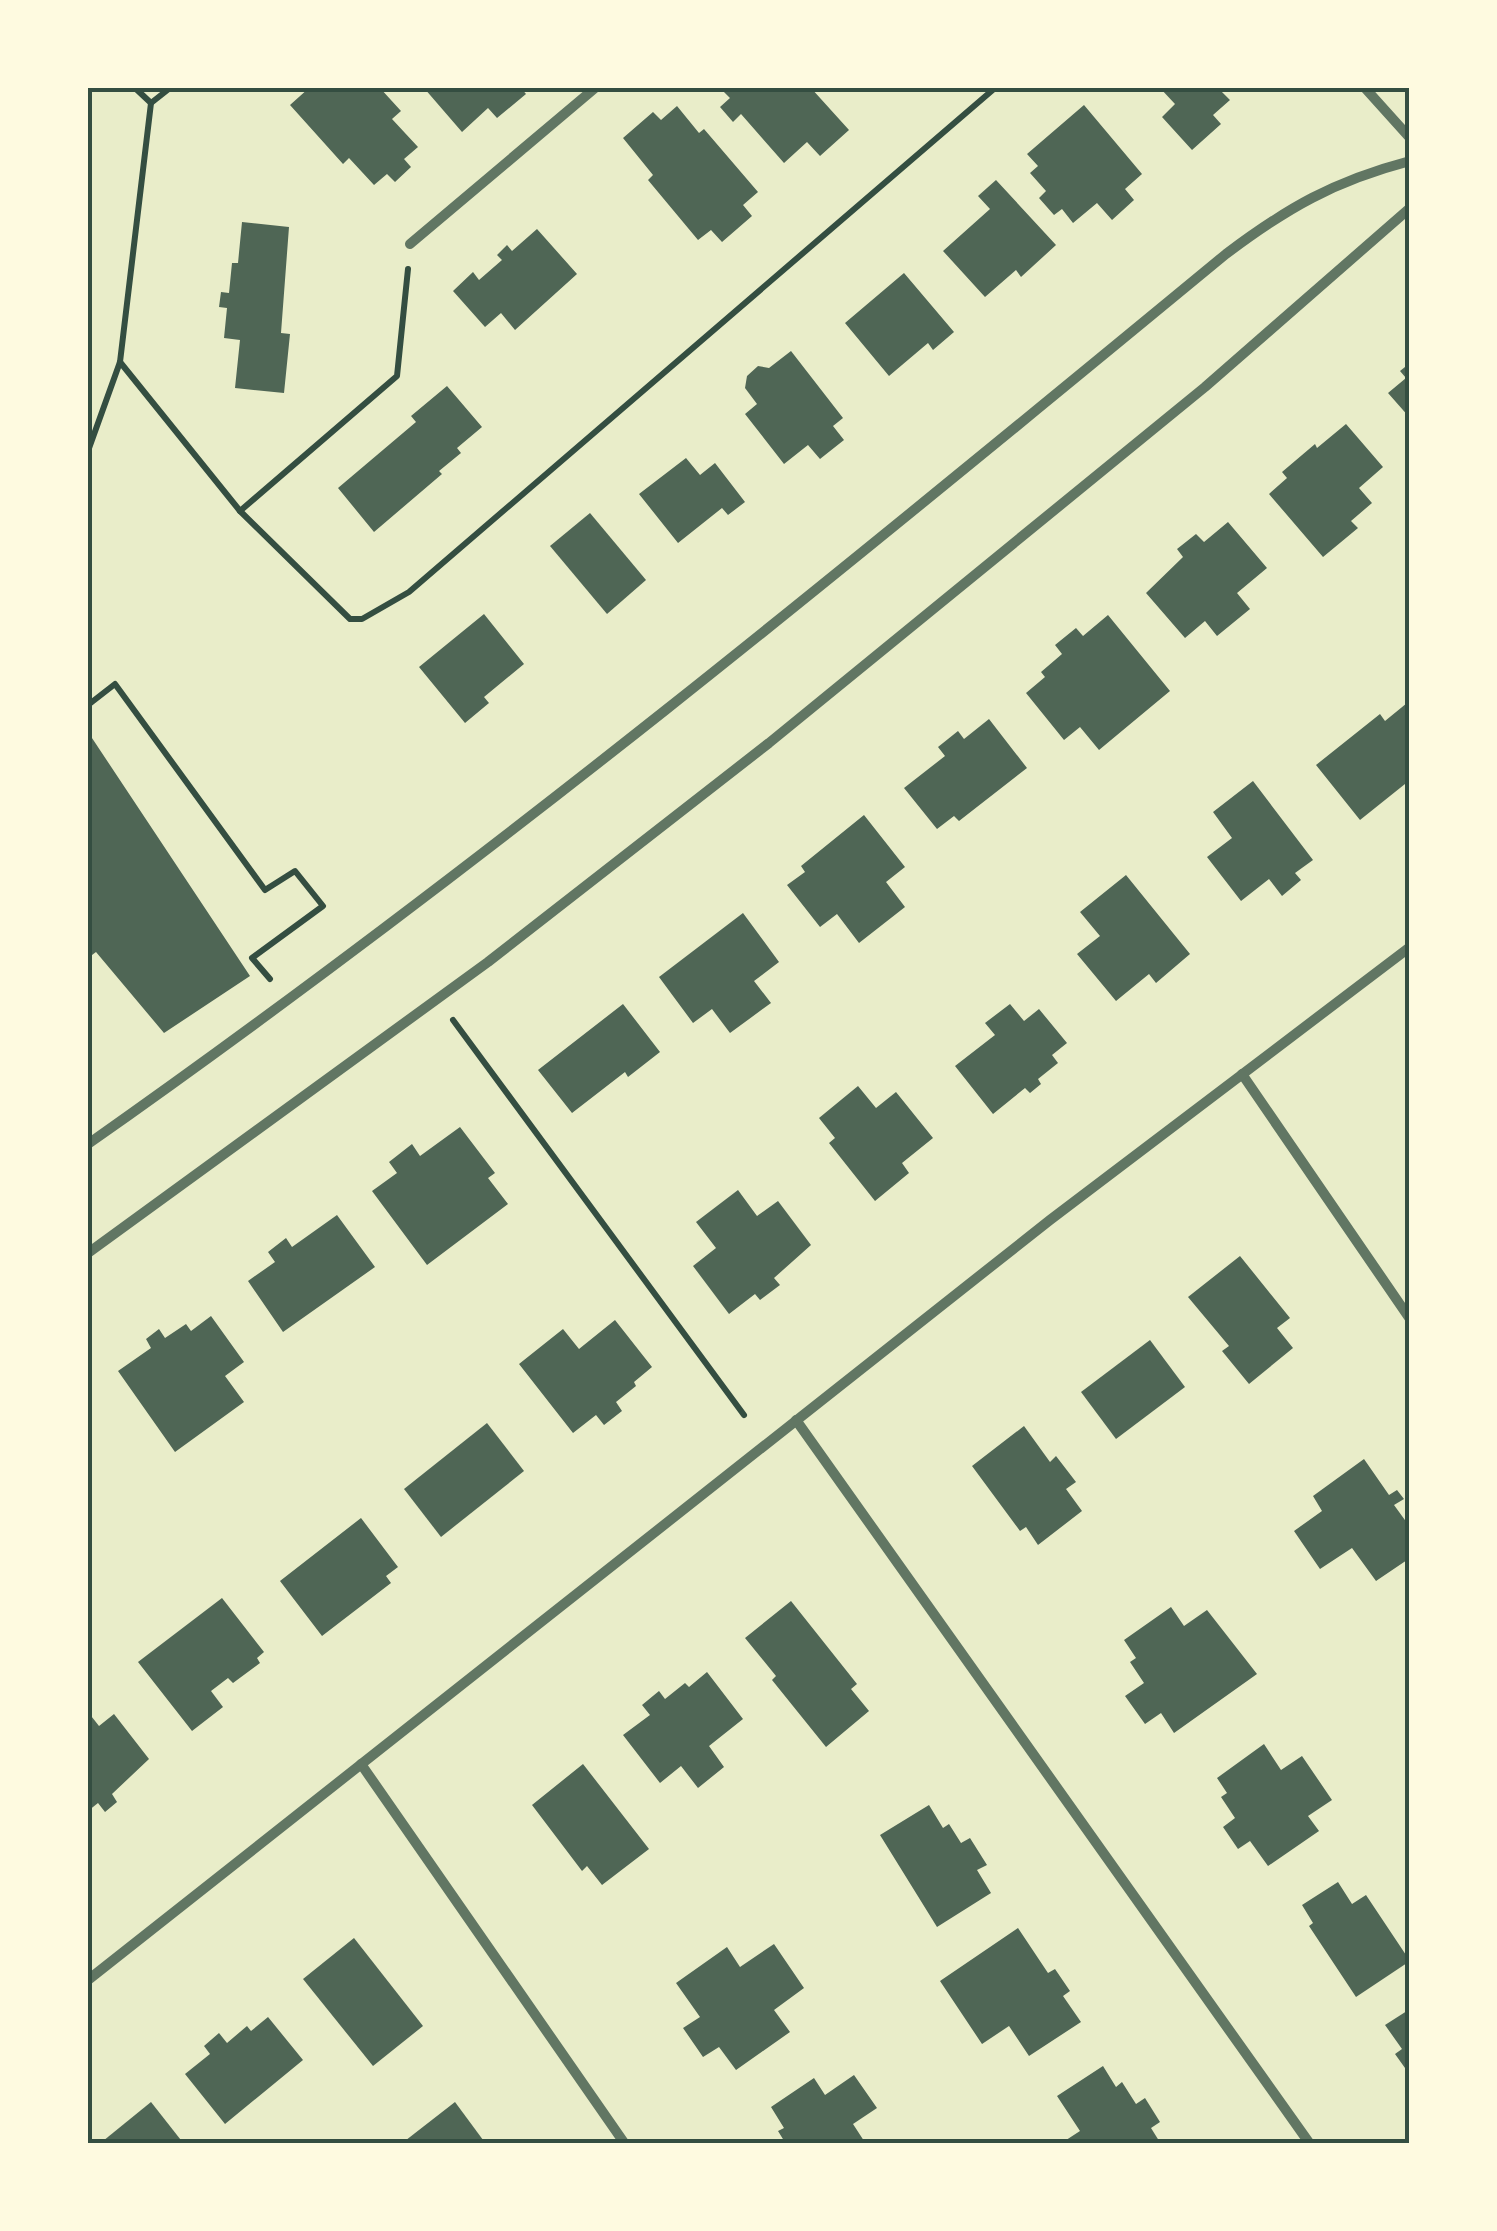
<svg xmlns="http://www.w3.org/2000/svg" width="1497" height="2231" font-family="Raleway,sans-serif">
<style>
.building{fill:#4f6655}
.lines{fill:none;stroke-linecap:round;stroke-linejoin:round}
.path{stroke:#344e41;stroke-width:6}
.minor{stroke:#617663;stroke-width:10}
.neatline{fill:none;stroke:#344e41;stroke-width:4}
</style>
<rect width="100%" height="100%" fill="#e9edc9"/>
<!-- building -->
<g class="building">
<polygon points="309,88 380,88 401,111 392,119 418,147 404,159 411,167 395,182 387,174 374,185 349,158 343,164 290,105"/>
<polygon points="424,88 521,88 526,94 497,118 488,108 462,132"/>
<polygon points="720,88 811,88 849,130 820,156 807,142 784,163 741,114 733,122 720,107 730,98"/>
<polygon points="1160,88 1218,88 1230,100 1213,115 1221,124 1192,150 1162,117 1175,104"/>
<polygon points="1084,105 1142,174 1125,189 1134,200 1112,220 1097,203 1073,223 1062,209 1054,215 1039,198 1046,191 1030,173 1038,166 1027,154"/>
<polygon points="677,106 699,133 704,129 758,192 743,205 752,216 722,242 711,230 698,240 648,180 653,175 623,138 653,112 661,120"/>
<polygon points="996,180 1056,245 1021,277 1016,270 985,297 943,251 990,209 978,196"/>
<polygon points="242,222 289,227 281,333 290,334 284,393 235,388 240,340 224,338 227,308 219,307 221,292 229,293 232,263 238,263"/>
<polygon points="537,229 577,274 515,330 501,313 485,327 453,291 473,272 479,280 502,260 497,255 507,245 512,251"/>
<polygon points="904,273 954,332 933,350 928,343 889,376 845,323"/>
<polygon points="791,351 843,418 833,426 844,440 820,459 808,445 784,464 745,414 757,404 745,388 747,376 758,366 769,368"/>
<polygon points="1410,363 1410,418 1388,393 1406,378 1400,371"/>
<polygon points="447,386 482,427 457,448 461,453 439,471 442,474 374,532 338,488 416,422 411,416"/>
<polygon points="1346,424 1383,467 1359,488 1372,503 1351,521 1358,528 1323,557 1269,494 1287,478 1282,472 1315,444 1317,448"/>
<polygon points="686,458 700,475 715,463 745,502 728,515 722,508 678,543 639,494"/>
<polygon points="590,513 646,580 607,614 550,546"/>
<polygon points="1228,522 1267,568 1237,593 1250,609 1217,636 1205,621 1185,638 1146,593 1183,557 1177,549 1196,534 1204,542"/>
<polygon points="484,614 524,664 484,697 489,703 465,723 419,667"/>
<polygon points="1108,615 1170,691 1099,750 1080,727 1064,740 1026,693 1045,677 1041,672 1062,654 1055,645 1076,628 1083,636"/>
<polygon points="1407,703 1410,707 1410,780 1360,820 1316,765 1380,714 1385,721"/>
<polygon points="989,719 1027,768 959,821 954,816 937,829 904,788 945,756 938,747 958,731 964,739"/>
<polygon points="88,732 250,976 164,1033 96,952 88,958"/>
<polygon points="1253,781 1313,860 1295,873 1301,880 1282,896 1269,879 1241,901 1207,857 1232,838 1213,812"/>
<polygon points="864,815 905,867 886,882 905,907 859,943 837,914 820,927 787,885 805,872 801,866"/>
<polygon points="1126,875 1190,954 1156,983 1149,974 1116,1001 1077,954 1100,936 1080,912"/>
<polygon points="743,913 779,962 754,981 771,1003 730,1033 712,1009 693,1023 659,977"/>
<polygon points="623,1004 660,1052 628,1077 625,1072 572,1113 538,1070"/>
<polygon points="1010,1004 1024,1021 1039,1009 1067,1043 1052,1055 1058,1063 1038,1079 1041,1084 1030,1093 1025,1088 993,1114 955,1066 995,1035 985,1023"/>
<polygon points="858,1086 876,1108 896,1092 933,1138 902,1163 909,1173 875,1201 829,1143 835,1138 819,1118"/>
<polygon points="460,1127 495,1173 488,1178 508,1204 427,1265 372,1191 397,1173 389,1162 412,1144 420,1156"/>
<polygon points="738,1190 757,1216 778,1201 811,1245 774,1278 780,1285 760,1300 755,1294 729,1314 693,1266 716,1248 696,1222"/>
<polygon points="337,1215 375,1267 283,1332 248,1281 275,1262 268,1252 286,1238 292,1247"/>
<polygon points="1240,1256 1290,1318 1277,1328 1293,1348 1249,1384 1222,1351 1229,1346 1188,1297"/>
<polygon points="211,1316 244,1362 225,1376 244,1402 175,1452 118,1371 151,1348 146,1339 159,1329 165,1338 186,1324 191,1331"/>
<polygon points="615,1320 652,1367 634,1382 636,1386 616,1402 622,1411 604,1425 596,1415 573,1433 519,1364 563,1329 579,1349"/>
<polygon points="1150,1340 1185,1387 1116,1439 1081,1392"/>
<polygon points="487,1423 524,1471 441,1537 404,1489"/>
<polygon points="1024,1426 1050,1462 1056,1456 1076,1482 1066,1489 1082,1511 1038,1545 1026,1527 1020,1531 972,1466"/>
<polygon points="1364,1459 1389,1495 1397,1490 1404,1499 1394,1505 1410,1527 1410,1558 1376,1581 1352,1548 1320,1569 1294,1531 1322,1511 1313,1496"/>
<polygon points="361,1518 398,1567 386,1576 391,1583 322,1636 280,1581"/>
<polygon points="222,1598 264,1652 257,1658 260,1663 233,1683 228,1678 211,1691 223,1707 192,1731 138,1662"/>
<polygon points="791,1601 857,1684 851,1689 869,1711 826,1747 772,1680 776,1676 745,1638"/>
<polygon points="1171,1607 1184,1626 1207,1610 1257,1674 1174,1733 1161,1713 1145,1724 1125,1696 1144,1683 1130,1662 1136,1658 1124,1640"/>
<polygon points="707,1672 743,1719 709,1746 724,1767 698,1788 681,1766 660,1783 623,1735 650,1715 642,1705 659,1691 665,1699 685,1683 689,1687"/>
<polygon points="88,1712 99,1726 114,1714 149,1759 112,1794 117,1802 105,1812 98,1803 88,1811"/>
<polygon points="1264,1744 1281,1770 1302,1756 1332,1800 1308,1816 1319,1831 1268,1866 1250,1841 1238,1849 1223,1827 1235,1818 1221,1797 1227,1793 1217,1778"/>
<polygon points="583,1764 649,1849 602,1885 587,1866 582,1871 532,1805"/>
<polygon points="929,1805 943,1828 949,1824 961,1843 970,1838 987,1865 977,1870 991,1893 937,1927 880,1835"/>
<polygon points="1338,1882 1352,1904 1366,1895 1410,1961 1356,1997 1309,1926 1313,1923 1302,1905"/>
<polygon points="1018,1928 1048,1973 1055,1969 1070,1991 1063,1996 1081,2022 1029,2056 1009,2026 982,2044 940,1981"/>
<polygon points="354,1938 423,2026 373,2066 303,1979"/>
<polygon points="774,1944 804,1988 774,2010 790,2032 736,2070 719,2047 703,2057 683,2028 700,2017 676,1983 727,1947 740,1967"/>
<polygon points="1410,2009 1410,2075 1395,2054 1402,2049 1385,2025"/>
<polygon points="268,2017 303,2060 225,2124 185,2074 210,2054 204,2046 219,2033 227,2043 247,2026 251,2031"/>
<polygon points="1103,2066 1116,2087 1122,2082 1136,2104 1145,2098 1160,2122 1151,2128 1161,2144 1060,2144 1080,2131 1057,2096"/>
<polygon points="854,2075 877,2108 853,2124 866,2144 786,2144 778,2131 784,2128 771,2107 814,2078 825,2095"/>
<polygon points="151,2102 184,2144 105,2144 103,2141"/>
<polygon points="455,2102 486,2144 401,2144"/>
</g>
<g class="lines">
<!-- path -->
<g class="path">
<polyline points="135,88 151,103"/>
<polyline points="120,362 240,511 350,619 362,619 409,592 995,88"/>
<polyline points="88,451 120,362 151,103 170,88"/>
<polyline points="240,511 397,376 408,269"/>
<polyline points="88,705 115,684 265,890 295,871 323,906 252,958 270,979"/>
<polyline points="453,1020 744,1415"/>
</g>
<!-- minor -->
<g class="minor">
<polyline points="1365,88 1410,138"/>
<polyline points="410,244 595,88"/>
<polyline points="1242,1074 1410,1319"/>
<path d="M 88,1144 C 482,867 854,561 1226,254 C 1287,208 1334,181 1410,161"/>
<polyline points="88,1253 488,962 769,743 1205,387 1410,208"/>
<polyline points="796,1420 1310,2144"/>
<polyline points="361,1764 625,2144"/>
<polyline points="88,1980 1050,1220 1410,947"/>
</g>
</g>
<!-- border -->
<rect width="1497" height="2231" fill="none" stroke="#fefae0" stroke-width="180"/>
<rect x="90" y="90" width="1317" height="2051" class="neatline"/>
</svg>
